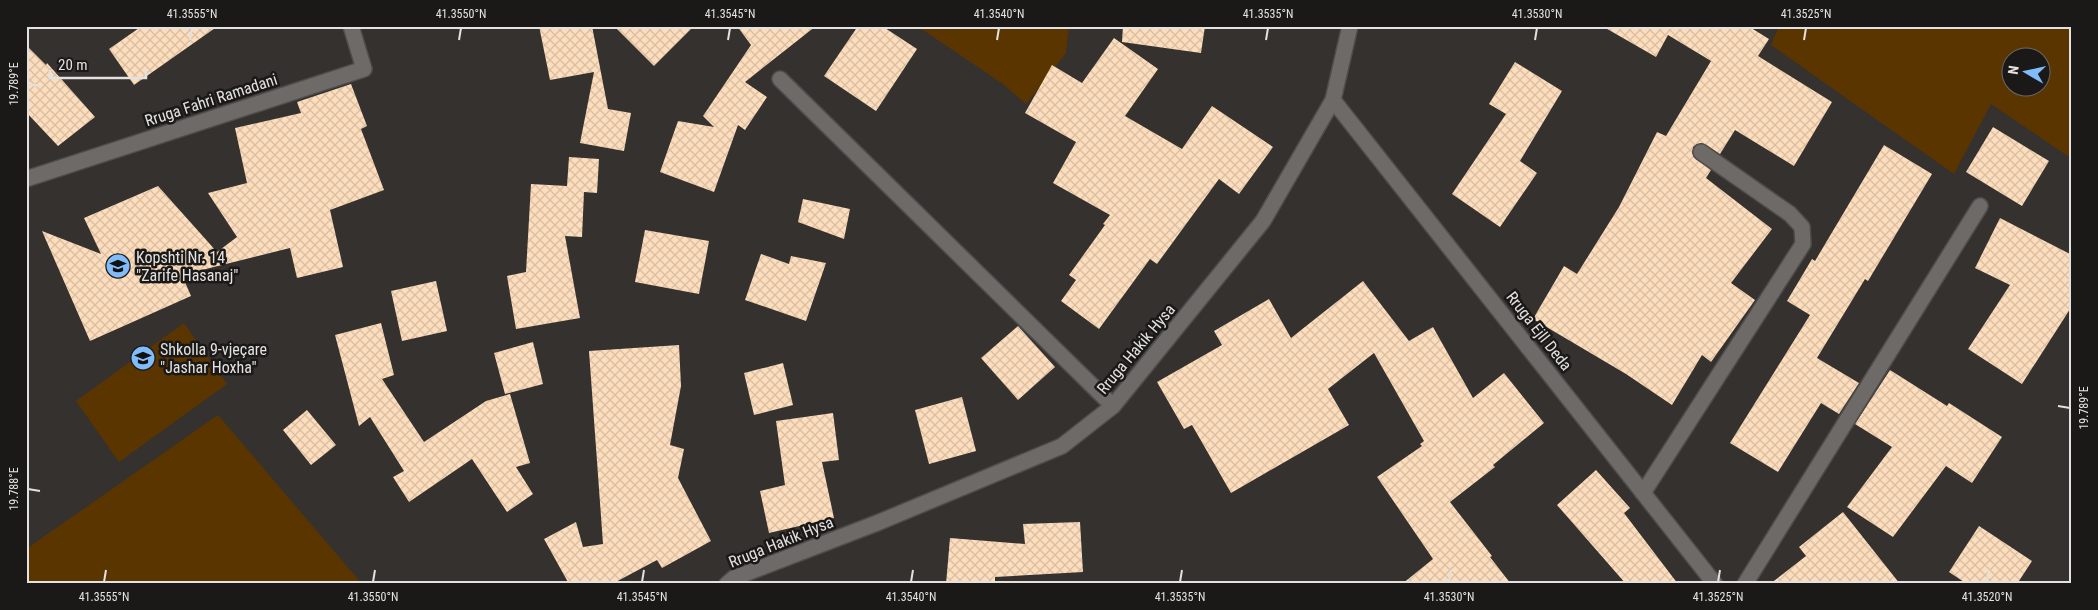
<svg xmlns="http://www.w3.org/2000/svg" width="2098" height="610" font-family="'Roboto Condensed',sans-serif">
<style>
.grass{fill:#5b3500;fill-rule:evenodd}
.building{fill:url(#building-cross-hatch)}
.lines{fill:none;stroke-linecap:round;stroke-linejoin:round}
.minor-casing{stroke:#4f4d4b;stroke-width:18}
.minor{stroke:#6d6a68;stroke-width:15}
.ticks{fill:none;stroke:#e3e2e0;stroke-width:2}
.labels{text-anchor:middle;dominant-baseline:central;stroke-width:5;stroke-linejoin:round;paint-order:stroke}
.street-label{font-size:16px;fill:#e3e2e0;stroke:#1a1918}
.poi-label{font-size:16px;fill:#e3e2e0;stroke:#1a1918;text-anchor:start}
.neatline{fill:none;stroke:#e3e2e0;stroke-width:2}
.ticks-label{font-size:12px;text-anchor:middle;fill:#e3e2e0}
</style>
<defs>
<pattern id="building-cross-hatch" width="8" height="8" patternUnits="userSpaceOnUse" patternTransform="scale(1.25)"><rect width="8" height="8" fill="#fdddbb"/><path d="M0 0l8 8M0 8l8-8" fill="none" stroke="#d8bea3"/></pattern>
</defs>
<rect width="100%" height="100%" fill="#34312f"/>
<!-- grass -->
<g class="grass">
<polygon points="917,26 1069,26 1066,53 1026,104 1003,84"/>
<path d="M 1779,26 L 1824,26 L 1838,29 L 1841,26 L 2072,26 L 2072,159 L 1991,104 L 1954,174 L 1771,45 ZM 2010,58 L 2040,58 L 2040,88 L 2010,88 Z"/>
<polygon points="184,323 227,384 119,462 76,401"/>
<polygon points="218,415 362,584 26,584 26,549"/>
</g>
<!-- building -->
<g class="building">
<polygon points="142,26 218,26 134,85 109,49"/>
<polygon points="539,26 592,26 608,109 631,113 624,151 580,143 594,72 550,80"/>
<polygon points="614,26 694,26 654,66"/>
<polygon points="737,26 816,26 745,82 767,97 745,130 738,125 714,192 660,172 678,121 714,127 703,116 751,45"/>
<polygon points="858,26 882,26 917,49 876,111 824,76"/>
<polygon points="1123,26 1205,26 1201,53 1122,42"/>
<polygon points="1602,26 1748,26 1769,39 1758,56 1832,102 1794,166 1735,130 1720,154 1702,143 1697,144 1693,147 1693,156 1711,170 1706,178 1772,229 1731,283 1755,300 1711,362 1702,355 1672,405 1626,374 1533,319 1564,266 1577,274 1619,207 1657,132 1666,136 1711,61 1668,35 1656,57"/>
<polygon points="1114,38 1158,69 1125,116 1182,149 1212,106 1273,147 1239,194 1219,179 1157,264 1150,259 1099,329 1061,301 1076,280 1069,275 1105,225 1103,224 1110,215 1053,183 1076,142 1025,113 1052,65 1082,83"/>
<polygon points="26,45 46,65 47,63 95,117 58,146 26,112"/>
<polygon points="1515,62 1562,91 1520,161 1537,173 1500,227 1452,194 1506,114 1489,104"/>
<polygon points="351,84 367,126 361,129 384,190 330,210 343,267 297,278 290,248 182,275 191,296 90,341 42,231 101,254 84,218 158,186 217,252 237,237 208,193 247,183 235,128 301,113 297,102"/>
<polygon points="1993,127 2049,161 2022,206 1966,172"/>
<polygon points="1884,145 1932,174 1868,281 1865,279 1817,358 1859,383 1839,414 1821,403 1778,472 1730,443 1810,315 1787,301 1812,259 1815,261"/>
<polygon points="569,157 599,159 597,193 584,192 582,237 565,236 580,318 516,329 507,276 526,272 531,184 567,186"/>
<polygon points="803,199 850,209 844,239 798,222"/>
<polygon points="2000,218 2072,255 2072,306 2022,384 1968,349 2010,285 1975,268"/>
<polygon points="645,230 709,241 699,294 635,282"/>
<polygon points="761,254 789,264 791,256 826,263 806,321 745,300"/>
<polygon points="436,281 447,331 402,341 391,291"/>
<polygon points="1363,281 1409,341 1433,327 1473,398 1504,373 1544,423 1493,465 1495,467 1450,502 1492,556 1490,557 1511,584 1402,584 1433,559 1377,477 1422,446 1420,444 1424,441 1374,353 1328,389 1349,425 1231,493 1192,425 1184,429 1157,382 1222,345 1214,331 1269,299 1291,338"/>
<polygon points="381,323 394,375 382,379 424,442 486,401 510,394 530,463 516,467 533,494 507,512 472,459 409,502 393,477 404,471 370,417 359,426 335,335"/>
<polygon points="1018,326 1055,367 1018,400 981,358"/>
<polygon points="533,342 543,384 505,394 494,353"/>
<polygon points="679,345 681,386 670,445 684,449 678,478 711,541 662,568 657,560 612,584 569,584 544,539 576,522 583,547 603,544 589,351"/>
<polygon points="783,363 793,405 754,415 744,373"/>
<polygon points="1890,370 1947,406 1949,403 2002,437 1972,483 1946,466 1893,537 1847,507 1892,447 1855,424"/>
<polygon points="962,397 976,451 929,464 915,410"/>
<polygon points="307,410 336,445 311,465 283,430"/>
<polygon points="833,413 839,460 822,462 834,518 769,533 760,491 785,485 776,421"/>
<polygon points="1596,470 1630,508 1624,513 1678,584 1626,584 1557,505"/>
<polygon points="1843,512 1900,584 1770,584 1806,556 1799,547"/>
<polygon points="1080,522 1083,572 995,577 995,584 946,584 950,538 1025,544 1023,524"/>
<polygon points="1979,526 2032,561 2017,584 1967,584 1949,572"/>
</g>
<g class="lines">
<defs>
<g id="minor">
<polyline points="780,79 1113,406"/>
<polyline points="1333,100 1715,584"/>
<polyline points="26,179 364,69 351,26"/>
<polyline points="1643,493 1803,244 1802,227 1790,214 1701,152"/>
<polyline points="727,584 734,578 877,523 1062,446 1113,406 1263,221 1333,100 1350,26"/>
<polyline points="1745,584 1980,206"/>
</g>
</defs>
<!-- minor casing -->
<use href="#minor" class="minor-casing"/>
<!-- minor -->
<use href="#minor" class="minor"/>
</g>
<!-- ticks -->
<path class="ticks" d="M 190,40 L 192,28M 459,40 L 461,28M 728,40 L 730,28M 997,40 L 999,28M 1266,40 L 1268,28M 1535,40 L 1537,28M 1804,40 L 1806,28M 28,84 L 40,86M 2058,406 L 2070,408M 28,489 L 40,491M 104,582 L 106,570M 373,582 L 375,570M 642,582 L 644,570M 911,582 L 913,570M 1180,582 L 1182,570M 1449,582 L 1451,570M 1718,582 L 1720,570M 1987,582 L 1989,570"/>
<!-- icons -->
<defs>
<symbol id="school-disc" viewBox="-11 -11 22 22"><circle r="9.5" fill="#81bcfa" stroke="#1a1918"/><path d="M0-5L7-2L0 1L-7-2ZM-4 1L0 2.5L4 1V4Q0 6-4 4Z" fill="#111"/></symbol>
</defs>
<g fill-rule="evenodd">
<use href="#school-disc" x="104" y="252" width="28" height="28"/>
<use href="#school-disc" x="129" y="344" width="28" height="28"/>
</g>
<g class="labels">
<!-- street labels -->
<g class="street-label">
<text transform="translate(211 100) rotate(-18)">Rruga Fahri Ramadani</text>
<text transform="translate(1539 331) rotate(52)">Rruga Ejll Deda</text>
<text transform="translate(1136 349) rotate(-50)">Rruga Hakik Hysa</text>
<text transform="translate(781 542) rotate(-22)">Rruga Hakik Hysa</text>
</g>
<!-- poi labels -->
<g class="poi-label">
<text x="136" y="257">Kopshti Nr. 14<tspan x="136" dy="18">"Zarife Hasanaj"</tspan></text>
<text x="160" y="349">Shkolla 9-vjeçare<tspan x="160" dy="18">"Jashar Hoxha"</tspan></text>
</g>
</g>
<!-- border -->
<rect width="2098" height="610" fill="none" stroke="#1a1918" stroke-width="55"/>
<!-- north arrow -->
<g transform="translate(2026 72) rotate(279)"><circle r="24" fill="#1a1918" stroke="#6a6968"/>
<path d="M0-4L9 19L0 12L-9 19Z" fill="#81bcfa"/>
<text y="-8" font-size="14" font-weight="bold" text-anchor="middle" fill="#e3e2e0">N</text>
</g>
<!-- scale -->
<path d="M50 70v8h96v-8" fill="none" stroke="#e3e2e0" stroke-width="2.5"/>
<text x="58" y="70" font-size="15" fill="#e3e2e0" stroke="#1a1918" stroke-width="4" paint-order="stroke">20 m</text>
<rect x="28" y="28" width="2042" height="554" class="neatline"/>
<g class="ticks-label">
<text x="192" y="18">41.3555°N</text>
<text x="461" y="18">41.3550°N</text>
<text x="730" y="18">41.3545°N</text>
<text x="999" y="18">41.3540°N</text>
<text x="1268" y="18">41.3535°N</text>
<text x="1537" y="18">41.3530°N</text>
<text x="1806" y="18">41.3525°N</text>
<text transform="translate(14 84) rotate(-90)" y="4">19.789°E</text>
<text transform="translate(2084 408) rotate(-90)" y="4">19.789°E</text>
<text transform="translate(14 489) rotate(-90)" y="4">19.788°E</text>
<text x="104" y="601">41.3555°N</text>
<text x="373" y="601">41.3550°N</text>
<text x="642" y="601">41.3545°N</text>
<text x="911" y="601">41.3540°N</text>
<text x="1180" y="601">41.3535°N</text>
<text x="1449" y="601">41.3530°N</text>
<text x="1718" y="601">41.3525°N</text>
<text x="1987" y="601">41.3520°N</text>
</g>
</svg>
